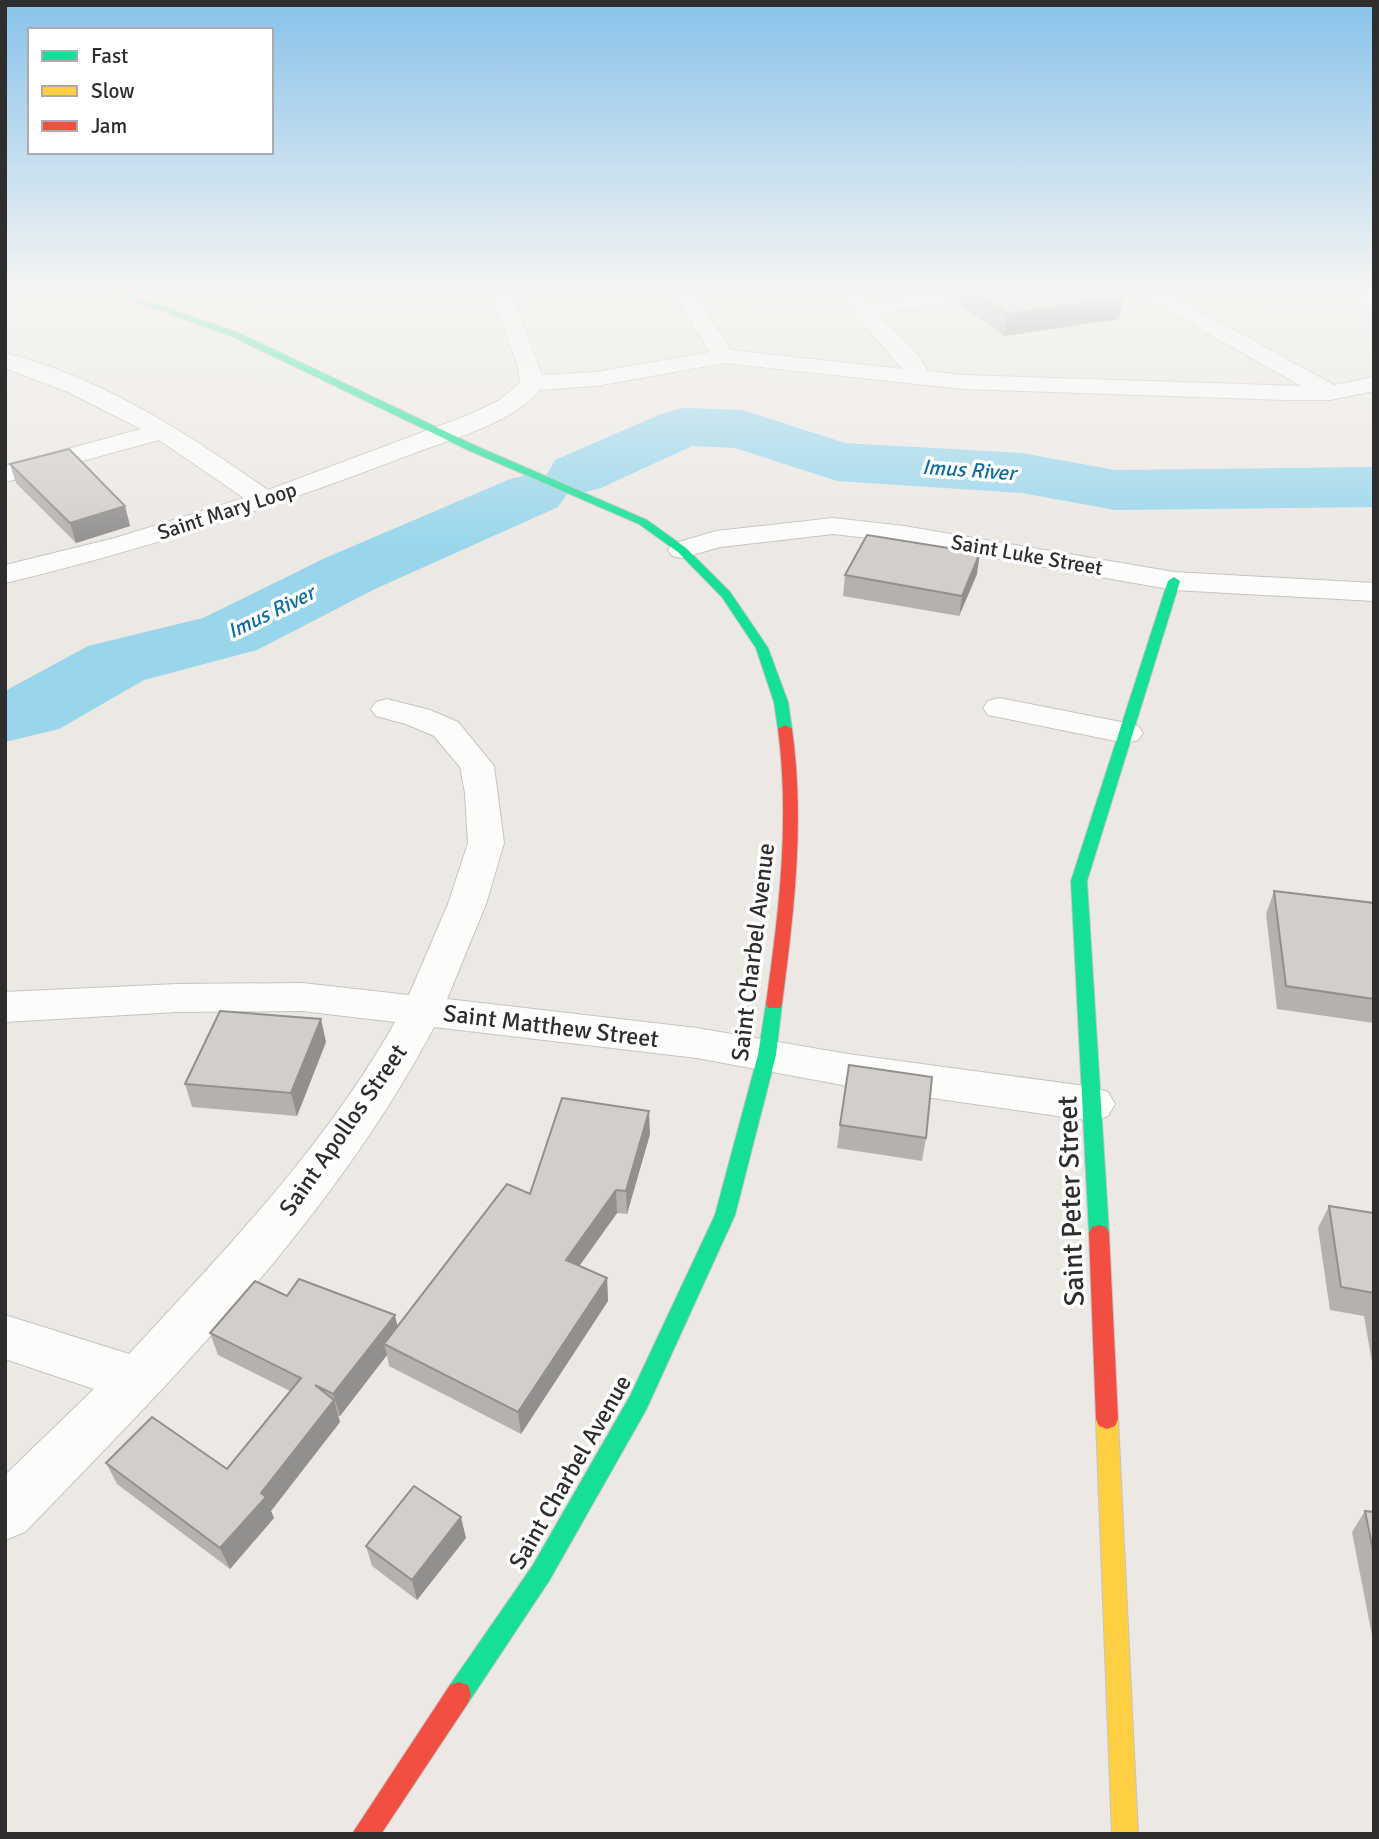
<svg xmlns="http://www.w3.org/2000/svg" width="1379" height="1839" font-family="Signika,sans-serif">
<style>
.lines{fill:none;stroke-linecap:round;stroke-linejoin:round}
.river{fill:#99d6ec;fill-rule:evenodd}
.street-casing{stroke:#c5c4c5;stroke-width:2}
.fast-casing{stroke:#c5c4c5;stroke-width:2}
.slow-casing{stroke:#c5c4c5;stroke-width:2}
.jam-casing{stroke:#c5c4c5;stroke-width:2}
.street{fill:#fcfcfb;fill-rule:evenodd}
.fast{fill:#16e098;fill-rule:evenodd}
.slow{fill:#ffcf43;fill-rule:evenodd}
.jam{fill:#f24e42;fill-rule:evenodd}
.wall{fill:#b4b1af}
.shaded-wall{fill:#92908e}
.building{fill:#d1cecb;stroke:#92908e;stroke-width:2}
.labels{text-anchor:middle;dominant-baseline:central;stroke-width:7;stroke-linejoin:round;paint-order:stroke}
.far-water-label{font-size:21px;font-style:italic;fill:#0d6fa3;stroke:#fff}
.far-street-label{font-size:21px;fill:#2e2e2e;stroke:#fff}
.street-label{font-size:24px;fill:#2e2e2e;stroke:#fff}
.near-street-label{font-size:28px;fill:#2e2e2e;stroke:#fff}
</style>
<rect width="100%" height="100%" fill="#ece8e4"/>
<g class="lines">
<!-- river -->
<polygon class="river" points="683,408 743,410 845,443 1022,453 1115,470 1374,467 1374,507 1115,510 1022,493 837,481 735,448 692,446 601,488 578,494 566,491 568,493 558,507 375,589 257,650 144,680 59,729 5,742 5,691 88,646 203,618 323,559 510,479 534,473 546,476 555,460 661,414"/>
<defs>
<g id="street">
<path d="M 490,291 L 510,291 L 542,375 L 596,372 L 710,352 L 672,291 L 692,291 L 731,350 L 903,369 L 841,299 L 838,295 L 841,291 L 855,291 L 867,303 L 948,291 L 996,291 L 993,295 L 986,297 L 878,314 L 917,354 L 928,371 L 963,375 L 1301,386 L 1141,295 L 1138,291 L 1162,291 L 1334,385 L 1374,377 L 1374,391 L 1330,400 L 1287,400 L 963,389 L 724,363 L 596,386 L 539,390 C 514,423 451,439 412,454 C 279,505 145,550 5,583 L 5,565 L 115,538 L 244,498 L 159,440 L 5,482 L 5,466 L 141,429 L 68,392 L 5,368 L 5,353 C 101,377 188,434 268,490 L 466,416 L 498,401 L 520,383 L 518,366 Z"/>
<polygon points="1340,291 1366,291 1374,294 1374,308 1343,295"/>
<polygon points="833,518 904,526 1174,572 1374,583 1374,601 1174,590 904,542 833,534 720,547 682,558 672,556 668,550 672,544 716,531"/>
<polygon points="999,698 1126,723 1138,726 1143,733 1138,740 1126,743 988,715 983,708 988,701"/>
<path d="M 387,699 L 430,710 L 458,722 L 494,766 L 504,843 L 486,904 L 447,999 L 697,1028 L 848,1054 L 1093,1087 L 1108,1092 L 1115,1104 L 1108,1116 L 1093,1121 L 848,1086 L 697,1058 L 434,1027 C 332,1220 175,1377 25,1532 L 5,1540 L 5,1475 L 94,1389 L 5,1359 L 5,1315 L 129,1354 C 225,1250 325,1147 395,1022 L 302,1011 L 177,1012 L 5,1022 L 5,992 L 177,984 L 302,983 L 409,995 L 448,904 L 468,843 L 465,793 L 460,767 L 434,736 L 406,724 L 376,716 L 371,709 L 376,702 Z"/>
</g>
<g id="fast">
<polygon points="106,291 117,291 237,332 476,446 647,520 686,548 730,592 768,648 788,702 792,729 785,733 778,729 774,702 756,648 722,597 678,552 639,524 468,450 231,336"/>
<polygon points="1174,577 1180,581 1087,881 1109,1233 1106,1239 1099,1241 1092,1239 1089,1233 1071,881 1168,581"/>
<polygon points="774,998 780,1000 782,1004 776,1055 735,1215 646,1410 549,1581 468,1703 459,1706 450,1703 447,1694 450,1685 533,1565 630,1396 715,1215 758,1055 766,1004 768,1000"/>
</g>
<polygon id="slow" points="1107,1409 1115,1412 1118,1419 1138,1834 1112,1834 1096,1419 1099,1412"/>
<g id="jam">
<path d="M 785,725 L 792,729 C 805,822 794,912 782,1004 L 780,1008 L 768,1008 L 766,1004 C 779,912 790,822 778,729 Z"/>
<polygon points="1099,1225 1106,1227 1109,1233 1118,1419 1115,1426 1107,1429 1099,1426 1096,1419 1089,1233 1092,1227"/>
<polygon points="459,1682 468,1685 471,1694 468,1703 381,1834 352,1834 450,1685"/>
</g>
</defs>
<!-- street casing -->
<use href="#street" class="street-casing"/>
<!-- fast casing -->
<use href="#fast" class="fast-casing"/>
<!-- slow casing -->
<use href="#slow" class="slow-casing"/>
<!-- jam casing -->
<use href="#jam" class="jam-casing"/>
<!-- street -->
<use href="#street" class="street"/>
<!-- fast -->
<use href="#fast" class="fast"/>
<!-- slow -->
<use href="#slow" class="slow"/>
<!-- jam -->
<use href="#jam" class="jam"/>
</g>
<!-- wall -->
<g class="wall">
<polygon points="594,291 644,291 644,294 597,297"/>
<polygon points="960,291 1110,291 1119,319 1004,336 959,304"/>
<polygon points="10,464 125,506 130,526 76,543 16,483"/>
<polygon points="977,574 959,616 843,596 845,575"/>
<polygon points="1274,891 1374,903 1374,1023 1277,1009 1266,914"/>
<polygon points="326,1042 297,1116 192,1107 185,1084"/>
<polygon points="840,1125 926,1138 922,1161 837,1148"/>
<polygon points="650,1134 627,1214 617,1213 579,1266 607,1278 608,1301 521,1434 389,1366 387,1355 340,1416 338,1416 340,1422 271,1511 274,1518 230,1569 117,1484 106,1463 227,1469 290,1391 218,1355 210,1333 287,1296 398,1326 530,1194"/>
<polygon points="1329,1206 1374,1213 1374,1374 1364,1316 1330,1310 1318,1228"/>
<polygon points="1365,1511 1374,1512 1374,1646 1352,1532"/>
<polygon points="466,1538 417,1600 372,1566 366,1546"/>
</g>
<!-- shaded-wall -->
<g class="shaded-wall">
<polygon points="1123,298 1119,319 1004,336 1007,314"/>
<polygon points="125,506 130,526 76,543 70,523"/>
<polygon points="980,553 977,574 959,616 962,596"/>
<polygon points="321,1019 326,1042 297,1116 291,1093"/>
<polygon points="649,1111 650,1134 627,1214 626,1191"/>
<polygon points="616,1190 617,1213 568,1282 566,1260"/>
<polygon points="607,1278 608,1301 521,1434 518,1412"/>
<polygon points="395,1315 400,1338 384,1344 387,1355 340,1416 333,1394"/>
<polygon points="334,1400 340,1422 271,1511 274,1518 230,1569 220,1548 261,1493"/>
<polygon points="461,1517 466,1538 417,1600 412,1580"/>
</g>
<!-- building -->
<g class="building">
<polygon points="973,291 1110,291 1123,298 1007,314"/>
<polygon points="69,449 125,506 70,523 10,464"/>
<polygon points="867,535 980,553 962,596 845,575"/>
<polygon points="1274,891 1374,903 1374,999 1286,986"/>
<polygon points="220,1011 321,1019 291,1093 185,1084"/>
<polygon points="849,1065 932,1077 926,1138 840,1125"/>
<polygon points="562,1098 649,1111 626,1191 616,1190 566,1260 607,1278 518,1412 384,1344 507,1184 530,1194"/>
<polygon points="1329,1206 1374,1213 1374,1293 1341,1287"/>
<polygon points="299,1279 395,1315 333,1394 315,1385 334,1400 261,1493 266,1497 220,1548 106,1463 152,1417 227,1469 301,1378 210,1333 255,1281 287,1296"/>
<polygon points="414,1486 461,1517 412,1580 366,1546"/>
<polygon points="1365,1511 1374,1512 1374,1555"/>
</g>
<!-- sky -->
<linearGradient id="sky" x2="0" y2="1"><stop stop-color="#88c2ea"/><stop offset="0.53" stop-color="#f6f5f3"/><stop offset="1" stop-color="#f6f5f3" stop-opacity="0"/></linearGradient>
<rect width="1379" height="548" fill="url(#sky)"/>
<g class="labels">
<!-- far-water labels -->
<g class="far-water-label">
<text transform="translate(969 470) rotate(4)">Imus River</text>
<text transform="translate(271 612) rotate(-26)">Imus River</text>
</g>
<!-- far-street labels -->
<g class="far-street-label">
<text transform="translate(227 511) rotate(-18)">Saint Mary Loop</text>
<text transform="translate(1027 555) rotate(10)">Saint Luke Street</text>
</g>
<!-- street labels -->
<g class="street-label">
<text transform="translate(753 952) rotate(-83)">Saint Charbel Avenue</text>
<text transform="translate(551 1026) rotate(7)">Saint Matthew Street</text>
<text transform="translate(343 1130) rotate(-55)">Saint Apollos Street</text>
<text transform="translate(570 1472) rotate(-60)">Saint Charbel Avenue</text>
</g>
<!-- near-street labels -->
<g class="near-street-label">
<text transform="translate(1071 1201) rotate(-92)">Saint Peter Street</text>
</g>
</g>
<!-- border -->
<rect width="1379" height="1839" fill="none" stroke="#2e2e2e" stroke-width="14"/>
<!-- legend -->
<rect x="28" y="28" width="245" height="126" fill="#ffffff" stroke="#ababab" stroke-width="2"/>
<rect x="42" y="51" width="35" height="10" fill="#16e098" stroke="#ababab" stroke-width="2"/>
<text x="91" y="63" font-size="21" fill="#2e2e2e">Fast</text>
<rect x="42" y="86" width="35" height="10" fill="#ffcf43" stroke="#ababab" stroke-width="2"/>
<text x="91" y="98" font-size="21" fill="#2e2e2e">Slow</text>
<rect x="42" y="121" width="35" height="10" fill="#f24e42" stroke="#ababab" stroke-width="2"/>
<text x="91" y="133" font-size="21" fill="#2e2e2e">Jam</text>
</svg>
